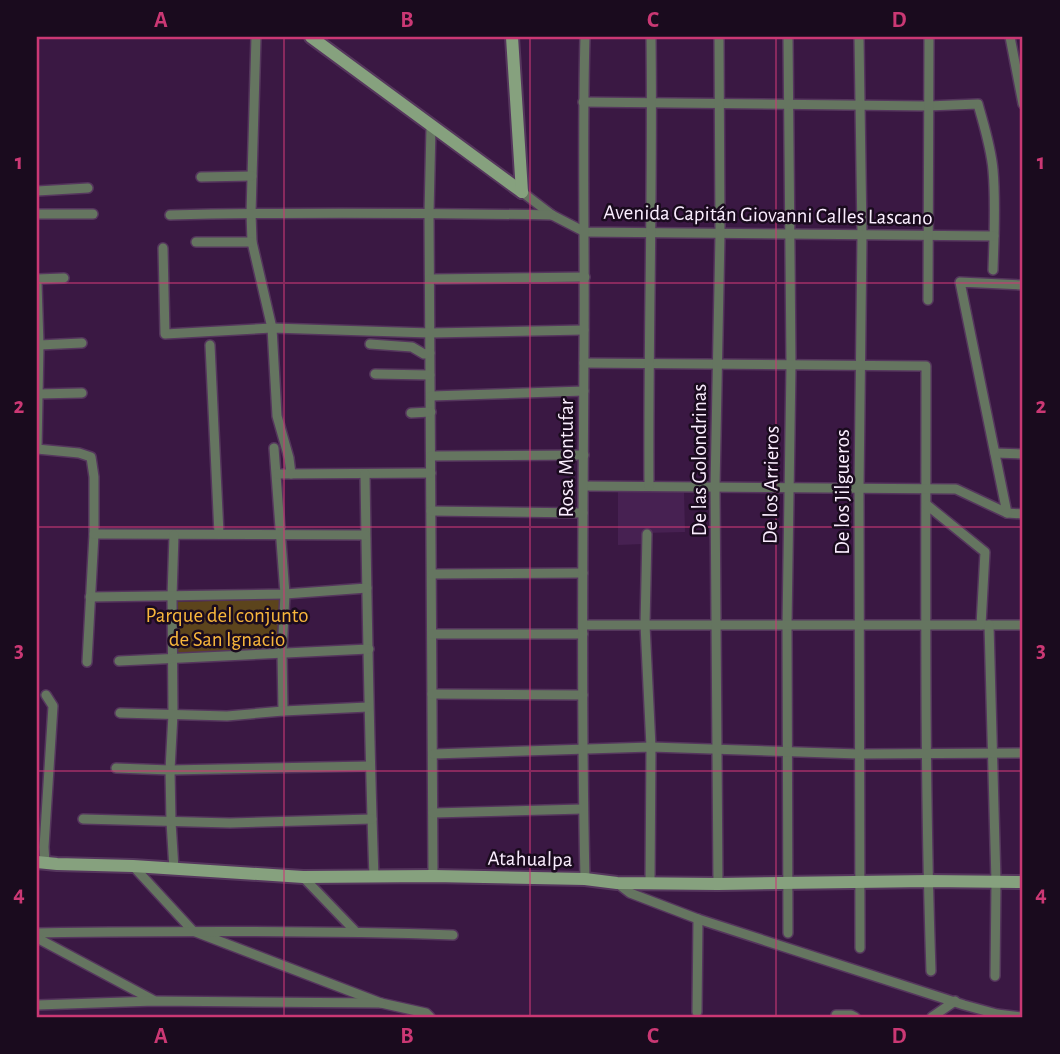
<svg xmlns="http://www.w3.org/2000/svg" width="1060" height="1054" font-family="'Alegreya Sans',sans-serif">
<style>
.built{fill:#472152}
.green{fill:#5c441c}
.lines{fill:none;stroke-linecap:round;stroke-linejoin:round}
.street-casing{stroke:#55365d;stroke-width:12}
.secondary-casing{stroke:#55365d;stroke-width:16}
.street{stroke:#657560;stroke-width:9}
.secondary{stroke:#86a17e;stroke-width:12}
.grid{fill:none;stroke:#cb3874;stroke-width:2;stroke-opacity:0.55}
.labels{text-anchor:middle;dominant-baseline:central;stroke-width:5;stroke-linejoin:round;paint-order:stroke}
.street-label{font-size:21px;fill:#fbeeff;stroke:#1a0b1e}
.park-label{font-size:21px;fill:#f8b63c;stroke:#1a0b1e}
.neatline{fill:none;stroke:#cb3874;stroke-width:2.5}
.grid-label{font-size:23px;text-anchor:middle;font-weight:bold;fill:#cb3874}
</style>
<rect width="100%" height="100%" fill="#3a1843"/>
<!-- built -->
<polygon class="built" points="618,490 684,491 685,532 645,533 643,544 618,545"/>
<!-- green -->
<polygon class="green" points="281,599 282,650 175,656 174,602"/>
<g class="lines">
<defs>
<g id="street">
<polyline points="256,37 251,213 252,242 272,328 277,416 289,458 291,474"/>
<polyline points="788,37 791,365 787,625 788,933"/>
<polyline points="859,37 862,235 859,488 860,948"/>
<polyline points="1010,37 1023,104"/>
<path d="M 583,102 L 928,106 L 978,104 C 984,126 991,147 993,170 C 996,203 994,237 993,270"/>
<polyline points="431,127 429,213 433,876"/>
<polyline points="201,177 252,176"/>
<polyline points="37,191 88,188"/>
<polyline points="522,192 552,215 585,232 994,236"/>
<polyline points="37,214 93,214"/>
<path d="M 170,215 C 297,212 425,213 552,215"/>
<polyline points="196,242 252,242"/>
<polyline points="163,248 165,334 272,328 430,333 584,330"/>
<polyline points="37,279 64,278"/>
<polyline points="430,279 585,277"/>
<polyline points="37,283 39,345 37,449 79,453 91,457 94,477 94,534 87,662"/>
<polyline points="928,300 929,37"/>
<polyline points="370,344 412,347 424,354 430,353"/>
<polyline points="39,345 82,343"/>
<polyline points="210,345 219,534"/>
<path d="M 584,363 L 926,366 C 926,567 924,769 931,971"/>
<polyline points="375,374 430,375"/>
<polyline points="37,394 82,393"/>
<polyline points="431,396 584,391"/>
<polyline points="411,413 431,412"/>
<polyline points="274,448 285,594 282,653 283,711"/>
<polyline points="995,453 1023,454"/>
<polyline points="431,456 584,455"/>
<polyline points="277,474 431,473"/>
<path d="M 365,474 C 367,608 369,743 374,877"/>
<polyline points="584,486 956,489 1007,513 1023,514"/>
<path d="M 649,486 C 648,337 653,187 651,37"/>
<polyline points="927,505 985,552 981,625"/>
<polyline points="431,511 583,513"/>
<polyline points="1007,513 960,282 1021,285"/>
<polyline points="94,534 365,535"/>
<polyline points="647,534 645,625 651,747 650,883"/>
<polyline points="174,535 172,596 173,714 170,770 171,822 174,869"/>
<polyline points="432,574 583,573"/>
<polyline points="90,597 285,594 367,588"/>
<polyline points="583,625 1023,625"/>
<polyline points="989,625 996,882 995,976"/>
<polyline points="432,634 583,634"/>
<polyline points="119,661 369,649"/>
<polyline points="432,694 583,695"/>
<polyline points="120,713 227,716 283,711 368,707"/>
<polyline points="433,754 651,747 859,754 1023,753"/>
<polyline points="116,768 170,770 370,766"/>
<polyline points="433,813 583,809"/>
<polyline points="83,819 230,823 372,819"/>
<polyline points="45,863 44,847 53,706 46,695"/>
<polyline points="133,866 193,931 381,1003 426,1013 430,1017"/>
<polyline points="303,877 356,932"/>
<path d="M 585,879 C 581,702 583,526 584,349 C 585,245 582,141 585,37"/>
<polyline points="617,883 630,893 698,919 964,1005 997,1014 1021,1017"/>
<polyline points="718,884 715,487 720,234 719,37"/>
<path d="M 37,933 C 176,931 314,930 453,935"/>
<polyline points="37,938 153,1000"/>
<polyline points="37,1005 155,1001 381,1003"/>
<polyline points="697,1012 698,919"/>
<polyline points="836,1015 851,1015 855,1017"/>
<polyline points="932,1017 955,1001"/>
</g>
<g id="secondary">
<polyline points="311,37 522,192"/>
<polyline points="512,37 522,192"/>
<polyline points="37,862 57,864 133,866 303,877 433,876 585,879 617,883 718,884 928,881 1023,882"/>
</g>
</defs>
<!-- street casing -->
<use href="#street" class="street-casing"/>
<!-- secondary casing -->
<use href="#secondary" class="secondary-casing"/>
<!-- street -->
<use href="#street" class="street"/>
<!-- secondary -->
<use href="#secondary" class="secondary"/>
</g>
<!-- grid -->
<path class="grid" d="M 284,37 L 284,1017M 530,37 L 530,1017M 776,37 L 776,1017M 37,283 L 1023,283M 37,527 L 1023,527M 37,771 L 1023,771"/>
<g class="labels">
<!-- street labels -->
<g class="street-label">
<text transform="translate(768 215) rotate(1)">Avenida Capitán Giovanni Calles Lascano</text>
<text transform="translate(566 458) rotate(-90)">Rosa Montufar</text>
<text transform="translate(699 460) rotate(-90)">De las Golondrinas</text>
<text transform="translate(771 485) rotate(-89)">De los Arrieros</text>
<text transform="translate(842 492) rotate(-90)">De los Jilgueros</text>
<text transform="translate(530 859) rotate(1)">Atahualpa</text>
</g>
<!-- park labels -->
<g class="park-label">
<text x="227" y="615">Parque del conjunto<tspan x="227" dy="24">de San Ignacio</tspan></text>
</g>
</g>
<!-- border -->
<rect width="1060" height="1054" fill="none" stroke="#1a0b1e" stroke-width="77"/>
<rect x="38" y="38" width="983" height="978" class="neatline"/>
<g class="grid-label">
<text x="161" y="27">A</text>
<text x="407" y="27">B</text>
<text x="653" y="27">C</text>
<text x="899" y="27">D</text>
<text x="19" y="169">1</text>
<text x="1041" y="169">1</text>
<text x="19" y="413">2</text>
<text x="1041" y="413">2</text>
<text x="19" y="657">3</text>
<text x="1041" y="657">3</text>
<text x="19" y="901">4</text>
<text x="1041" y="901">4</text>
<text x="161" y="1043">A</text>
<text x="407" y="1043">B</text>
<text x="653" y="1043">C</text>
<text x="899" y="1043">D</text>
</g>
</svg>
